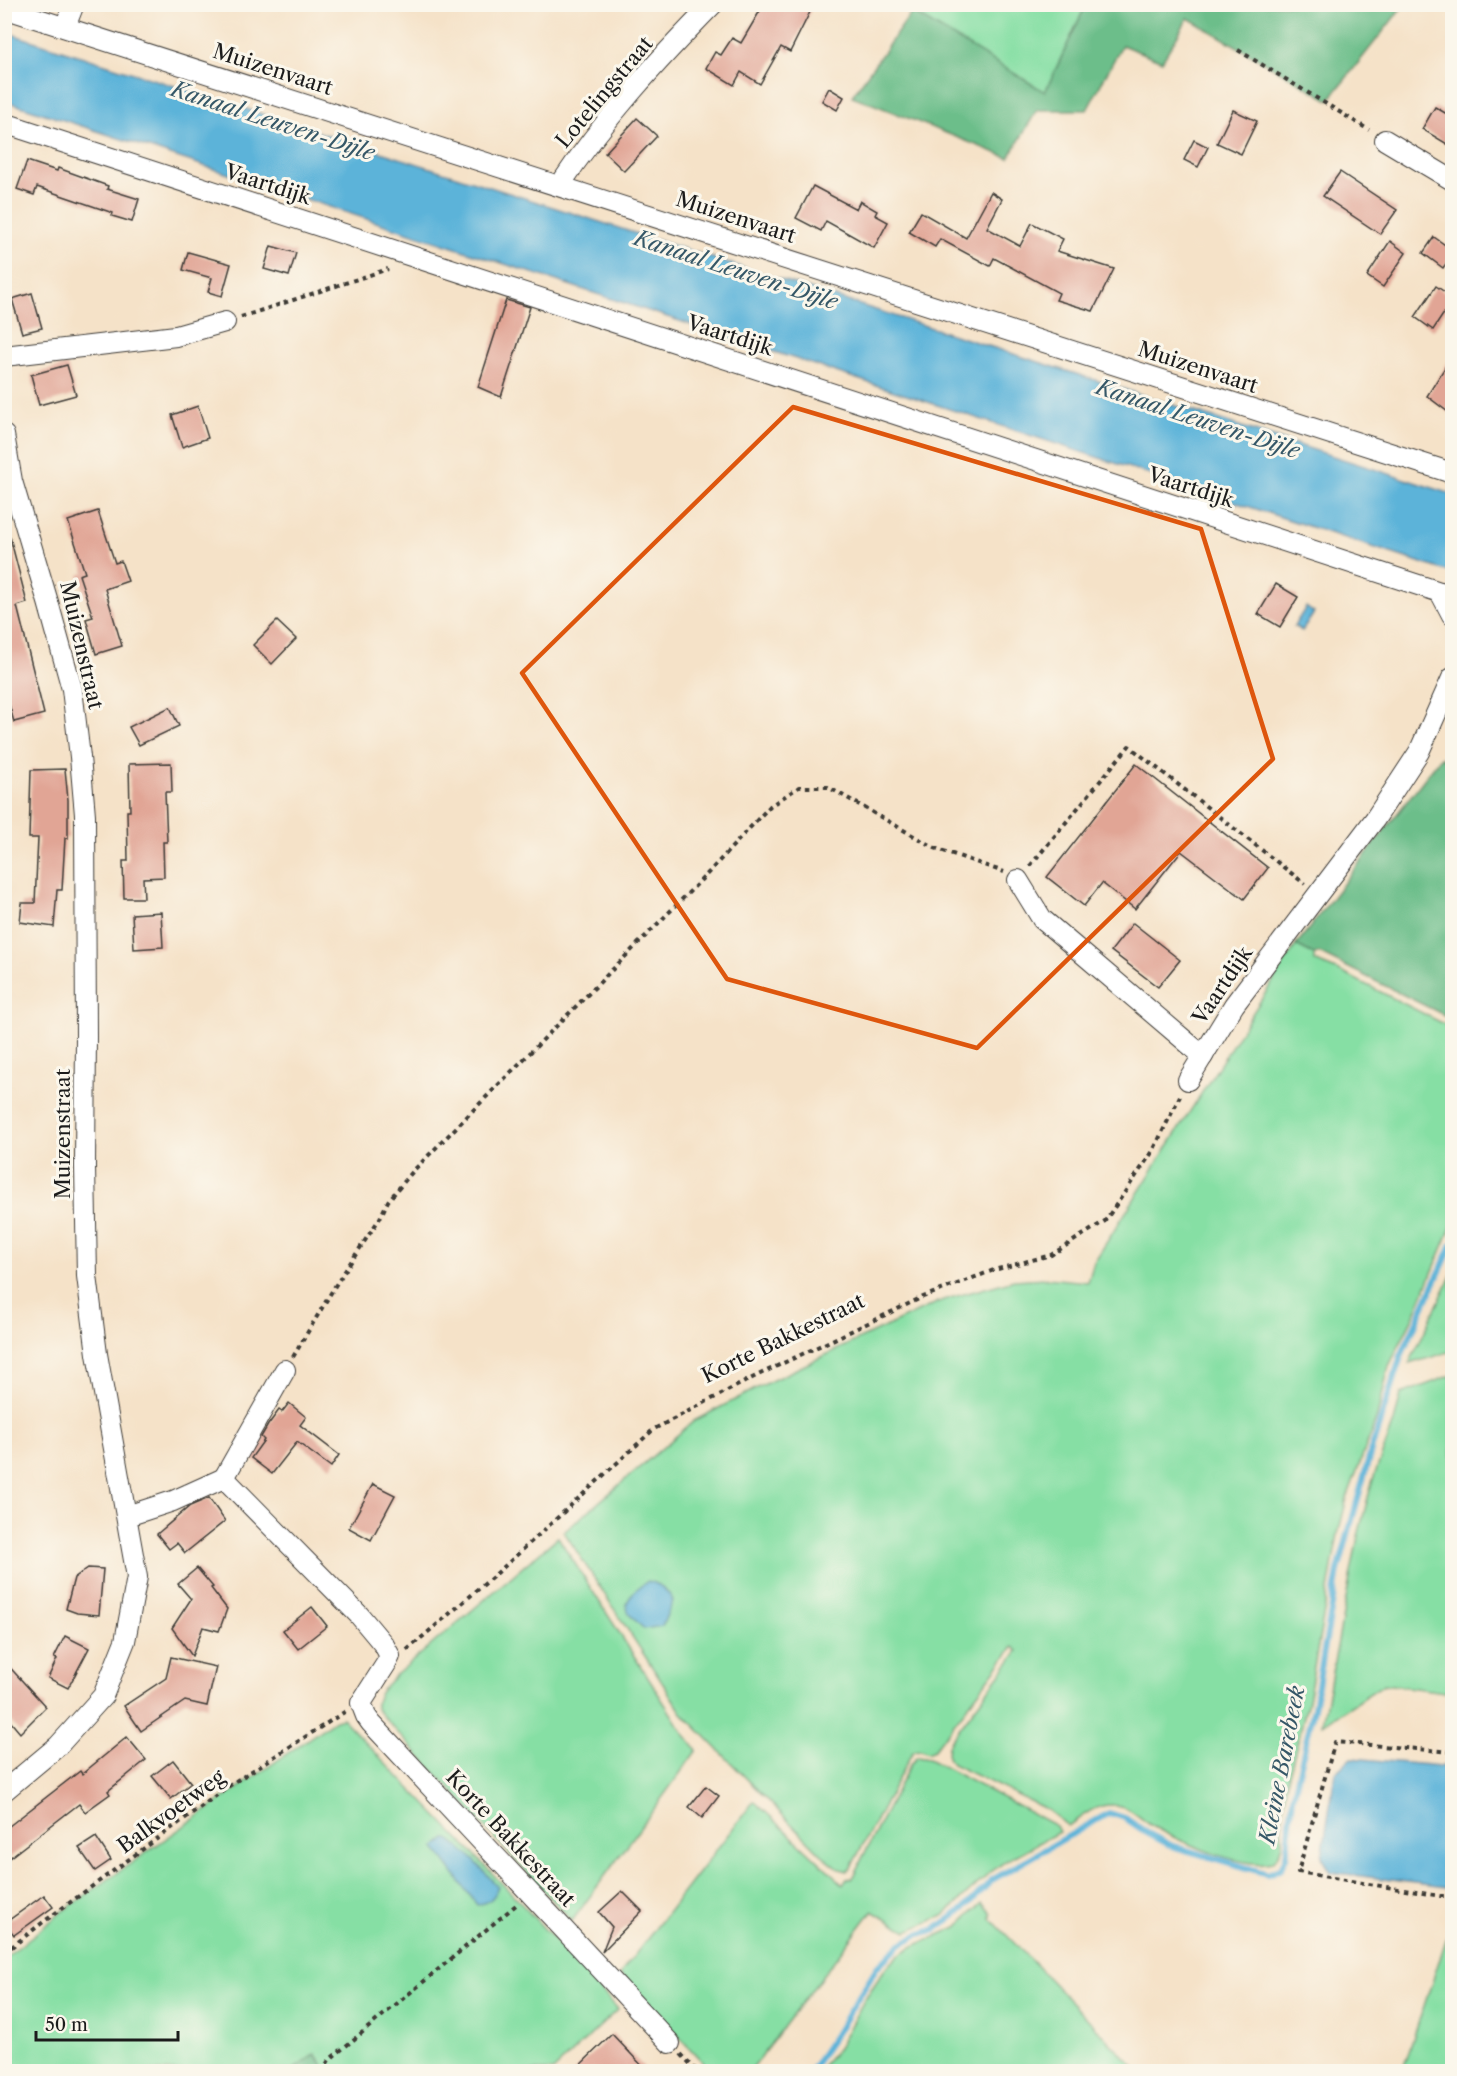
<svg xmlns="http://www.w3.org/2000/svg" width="1457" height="2076" font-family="'Libre Caslon Text',serif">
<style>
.green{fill:#86dfa4;stroke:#517e60;stroke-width:1.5}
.forest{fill:#6cbe8a;stroke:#446d53;stroke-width:1.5}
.water{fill:#5cb3d9;stroke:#3c687a;stroke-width:1.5}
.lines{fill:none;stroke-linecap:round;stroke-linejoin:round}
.stream{stroke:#5cb3d9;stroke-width:6}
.building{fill:#e1a595}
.minor-casing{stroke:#3d3a36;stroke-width:22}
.path{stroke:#3d3a36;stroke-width:4;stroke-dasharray:4.5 4.5;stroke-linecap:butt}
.minor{stroke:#fff;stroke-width:20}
.marked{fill:none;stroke:#de560d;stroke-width:4.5;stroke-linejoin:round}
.labels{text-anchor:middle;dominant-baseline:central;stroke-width:6;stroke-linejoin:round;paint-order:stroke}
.street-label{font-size:21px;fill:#1c1c1c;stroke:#fbf7ec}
.water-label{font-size:22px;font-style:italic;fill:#365868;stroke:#fbf7ec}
</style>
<rect width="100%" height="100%" fill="#fbf7ec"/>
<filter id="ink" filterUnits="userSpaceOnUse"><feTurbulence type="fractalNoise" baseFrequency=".0167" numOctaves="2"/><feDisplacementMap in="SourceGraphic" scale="12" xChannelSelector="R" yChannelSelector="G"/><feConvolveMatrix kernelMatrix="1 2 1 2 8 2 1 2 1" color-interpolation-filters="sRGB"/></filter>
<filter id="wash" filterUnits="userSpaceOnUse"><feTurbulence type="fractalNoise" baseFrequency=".008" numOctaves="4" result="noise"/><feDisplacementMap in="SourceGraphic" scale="24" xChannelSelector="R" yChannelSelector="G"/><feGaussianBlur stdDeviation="1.35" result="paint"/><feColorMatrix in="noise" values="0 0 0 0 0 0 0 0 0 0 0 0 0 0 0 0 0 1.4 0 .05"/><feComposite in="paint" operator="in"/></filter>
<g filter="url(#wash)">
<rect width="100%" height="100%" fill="#f5e2c8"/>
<!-- green -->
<g class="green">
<polygon points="898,5 1086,5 1045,92"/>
<path d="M 1296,945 L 1314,954 L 1314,961 L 1341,972 L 1452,1028 L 1452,1225 L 1417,1309 L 1389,1366 L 1377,1417 L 1347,1498 L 1338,1534 L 1308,1701 L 1286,1787 L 1281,1829 L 1282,1843 L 1279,1854 L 1273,1862 C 1242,1870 1179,1841 1152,1826 C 1138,1818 1130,1805 1112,1805 C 1095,1804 1082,1817 1068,1826 L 1046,1809 L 952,1764 C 946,1756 946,1750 950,1741 L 1018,1651 L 1013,1647 L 934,1750 L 928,1753 L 921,1750 L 913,1751 L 850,1869 L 847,1871 L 840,1869 L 821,1854 L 682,1713 L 564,1532 L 694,1421 L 771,1381 L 870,1334 L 943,1300 L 1014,1280 L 1046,1278 L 1088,1282 L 1094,1262 Z"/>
<polygon points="1452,1274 1452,1351 1409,1364"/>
<polygon points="1452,1375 1452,1693 1384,1684 1322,1725 1358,1536 1372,1482 1394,1422 1401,1394"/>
<path d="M 558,1537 L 684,1734 L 697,1750 L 572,1921 L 376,1709 C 374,1694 387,1685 396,1675 Z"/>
<polygon points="342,1718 518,1900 618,2009 553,2071 327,2071 315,2054 292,2071 5,2072 5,1958 63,1911 335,1720"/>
<polygon points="917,1757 929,1759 1056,1826 1059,1832 1006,1861 991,1872 943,1916 907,1931 872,1911 750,2071 711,2071 620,1974 754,1801 843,1884 846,1879 852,1878 910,1765"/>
<polygon points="982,1903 991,1913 991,1919 1138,2071 818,2071 838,2048 866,1997 885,1969 898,1955 914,1946 957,1927"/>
<polygon points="1452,1922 1452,2071 1406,2071 1404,2066"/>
</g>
<!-- forest -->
<g class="forest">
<polygon points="1086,5 1086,4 1404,5 1329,100 1188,18 1162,61 1122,45 1087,110 1037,110 1009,158 852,96 912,12 1045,92"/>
<polygon points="1441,757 1452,762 1452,1019 1319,953 1315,955 1296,945"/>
<polygon points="315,2054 327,2071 292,2071"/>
</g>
<!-- water -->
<g class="water">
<polygon points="5,32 1452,494 1452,573 5,101"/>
<polygon points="1306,607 1314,613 1302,631 1294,626"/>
<path d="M 648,1581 C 660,1584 667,1589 673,1601 L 662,1626 L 644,1629 L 629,1614 L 626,1604 L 634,1591 Z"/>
<polygon points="1351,1758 1452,1767 1452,1888 1331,1872 1322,1857 1335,1773"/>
<path d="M 446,1839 L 449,1839 L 474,1860 L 498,1887 C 494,1899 489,1902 477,1905 L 435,1848 Z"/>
</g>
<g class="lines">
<!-- stream -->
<polyline class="stream" points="810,2072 833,2038 877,1967 899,1945 917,1935 936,1929 965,1908 992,1880 1109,1813 1125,1818 1147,1833 1172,1846 1268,1874 1281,1868 1286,1857 1293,1798 1314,1708 1338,1571 1372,1447 1401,1356 1452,1245"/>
</g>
<g id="blocks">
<!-- building -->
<g class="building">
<polygon points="764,4 814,4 790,52 781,47 760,84 741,72 734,85 706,68 715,52 721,55 732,38 741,43"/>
<polygon points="829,88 844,97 837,110 822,101"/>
<polygon points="1435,107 1452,117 1452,147 1422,129"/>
<polygon points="1233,110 1257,121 1241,154 1217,143"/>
<polygon points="637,118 657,136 624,171 605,153"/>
<polygon points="1194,140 1208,147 1198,167 1184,160"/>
<polygon points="27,161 57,171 58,168 108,186 107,189 139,199 132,222 112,216 113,213 37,187 34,195 17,189"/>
<polygon points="1340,172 1397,210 1380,234 1323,196"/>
<polygon points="813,186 856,209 860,201 877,211 875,215 888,222 874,248 826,221 821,231 796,218"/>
<polygon points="991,192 1002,199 987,228 1020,246 1032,223 1063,239 1057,251 1114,269 1093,311 1056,300 1059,293 994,258 990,266 940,239 935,247 909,232 921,212 966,238"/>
<polygon points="1434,237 1452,250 1452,255 1443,268 1423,253"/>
<polygon points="1390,241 1406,253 1383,287 1367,276"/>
<polygon points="271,246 296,253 289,276 264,269"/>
<polygon points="188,252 231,264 222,296 208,292 212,278 183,270"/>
<polygon points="1436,286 1452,297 1452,301 1433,330 1415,317"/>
<polygon points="32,293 42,328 22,333 12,299"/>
<polygon points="506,300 530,307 501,397 478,387"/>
<polygon points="1452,356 1452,415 1427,396"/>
<polygon points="67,365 76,395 39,405 31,375"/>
<polygon points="198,406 208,438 182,447 172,415"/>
<polygon points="98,511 115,563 121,561 128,581 105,589 122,646 96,654 86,619 93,617 79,575 85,573 68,521"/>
<polygon points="10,537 27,603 17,606 44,714 14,722 4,686 4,538"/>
<polygon points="1276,584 1298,597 1280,627 1258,614"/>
<polygon points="277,621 296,639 272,664 253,645"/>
<polygon points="170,707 179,726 139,745 129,727"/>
<polygon points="171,763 172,792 165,792 167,842 163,842 164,877 143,878 144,898 124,898 123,861 128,861 127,811 130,811 129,764"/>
<polygon points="1136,764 1268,868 1244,899 1181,851 1135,909 1102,883 1084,906 1047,877"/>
<polygon points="65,769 68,800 68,838 65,838 62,890 57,890 54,927 20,922 22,903 35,903 38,838 29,838 31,770"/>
<polygon points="161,912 163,947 134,949 132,914"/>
<polygon points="1133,923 1180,960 1158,987 1111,951"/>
<polygon points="289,1403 306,1417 300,1425 339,1455 331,1467 297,1442 272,1474 251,1458 264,1440 261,1437 268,1425 279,1410 282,1412"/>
<polygon points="373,1484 395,1495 371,1540 349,1528"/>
<polygon points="209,1498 225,1521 185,1553 177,1543 169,1549 157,1534 190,1506"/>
<polygon points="88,1568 103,1569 99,1615 77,1613 66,1609 74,1578"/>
<polygon points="197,1568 213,1587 211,1588 227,1609 219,1631 203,1627 192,1656 172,1628 191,1599 178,1584"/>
<polygon points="312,1607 327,1626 298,1649 283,1630"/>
<polygon points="65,1636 89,1648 68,1688 48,1678 57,1659 54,1658"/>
<polygon points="171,1657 216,1667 207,1706 185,1701 141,1731 124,1706 166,1678"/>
<polygon points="4,1661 46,1707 20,1733 4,1714"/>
<polygon points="127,1737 146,1760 108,1791 110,1794 85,1812 79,1804 4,1862 4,1830 80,1771 82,1774"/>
<polygon points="173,1760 191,1783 171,1799 152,1776"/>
<polygon points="706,1786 719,1796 702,1818 689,1807"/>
<polygon points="96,1837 111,1860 95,1871 79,1848"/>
<polygon points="622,1891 642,1911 602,1952 612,1927 599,1912"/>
<polygon points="44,1895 53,1907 14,1935 5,1923"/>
<polygon points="612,2034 648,2072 573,2072"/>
</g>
</g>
</g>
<g filter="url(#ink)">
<use href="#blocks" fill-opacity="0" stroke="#3d3a36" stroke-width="1.5"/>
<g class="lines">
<defs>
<g id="minor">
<polyline points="4,8 1452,473"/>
<polyline points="65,27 74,4"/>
<polyline points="4,123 1452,596"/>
<polyline points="1385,140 1452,180"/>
<path d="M 560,185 C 603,120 658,60 713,4"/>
<polyline points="4,356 176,336 225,322"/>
<polyline points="4,435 12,481 48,602 72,689 80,757 85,815 86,1036 85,1166 87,1276 97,1354 137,1577 125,1641 103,1696 58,1746 4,1791"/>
<polyline points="1440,592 1452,615"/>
<polyline points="1018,880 1042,919 1203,1056"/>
<polyline points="1188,1080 1234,1005 1375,819 1419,752 1452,678"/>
<polyline points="224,1478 285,1370"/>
<polyline points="127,1516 173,1501 224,1478 359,1615 384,1645 390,1656 386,1664 361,1703 366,1716 371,1723 670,2043"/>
</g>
</defs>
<!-- minor casing -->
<use href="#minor" class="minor-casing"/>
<!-- path -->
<g class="path">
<polyline points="1238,50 1369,130"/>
<polyline points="241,317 388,269"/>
<polyline points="1030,866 1129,746 1305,884"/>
<polyline points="293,1357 335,1286 380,1218 388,1201 414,1170 708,873 770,806 799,787 828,787 935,848 1004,872"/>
<polyline points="407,1650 495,1575 654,1429 756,1376 923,1297 994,1270 1051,1255 1105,1221 1153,1151 1180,1096"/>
<polyline points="1452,1752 1335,1742 1298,1872 1440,1896 1452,1896"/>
<polyline points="4,1953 42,1923 236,1781 346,1711"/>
<polyline points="681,2054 698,2072"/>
<polyline points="322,2072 329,2060 516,1905"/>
</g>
<!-- minor -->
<use href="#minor" class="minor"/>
</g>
</g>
<!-- marked area -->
<path class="marked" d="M 793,407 L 1201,529 L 1273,759 L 977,1048 L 727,979 L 522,673 Z"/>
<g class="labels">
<!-- street labels -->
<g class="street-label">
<text transform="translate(273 69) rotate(18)">Muizenvaart</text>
<text transform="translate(604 92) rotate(-50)">Lotelingstraat</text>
<text transform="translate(268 184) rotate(18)">Vaartdijk</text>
<text transform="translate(736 217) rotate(18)">Muizenvaart</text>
<text transform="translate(730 335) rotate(18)">Vaartdijk</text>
<text transform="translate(1198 367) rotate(18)">Muizenvaart</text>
<text transform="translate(1191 487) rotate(18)">Vaartdijk</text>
<text transform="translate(82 645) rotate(77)">Muizenstraat</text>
<text transform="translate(1222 985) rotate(-56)">Vaartdijk</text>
<text transform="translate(62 1134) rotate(-90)">Muizenstraat</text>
<text transform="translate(783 1338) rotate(-26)">Korte Bakkestraat</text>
<text transform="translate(171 1811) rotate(-36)">Balkvoetweg</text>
<text transform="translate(511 1838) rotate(47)">Korte Bakkestraat</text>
</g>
<!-- water labels -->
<g class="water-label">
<text transform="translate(273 121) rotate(18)">Kanaal Leuven-Dijle</text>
<text transform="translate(736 270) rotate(18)">Kanaal Leuven-Dijle</text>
<text transform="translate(1198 419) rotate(18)">Kanaal Leuven-Dijle</text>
<text transform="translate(1282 1765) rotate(-79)">Kleine Barebeek</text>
</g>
</g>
<!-- margin -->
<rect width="1457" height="2076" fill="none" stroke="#fbf7ec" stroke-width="24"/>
<!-- scale -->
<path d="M36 2031v9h142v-9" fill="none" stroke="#1c1c1c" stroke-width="3"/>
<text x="45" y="2031" font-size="18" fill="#1c1c1c" stroke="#fbf7ec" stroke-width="4.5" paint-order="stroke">50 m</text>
</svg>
